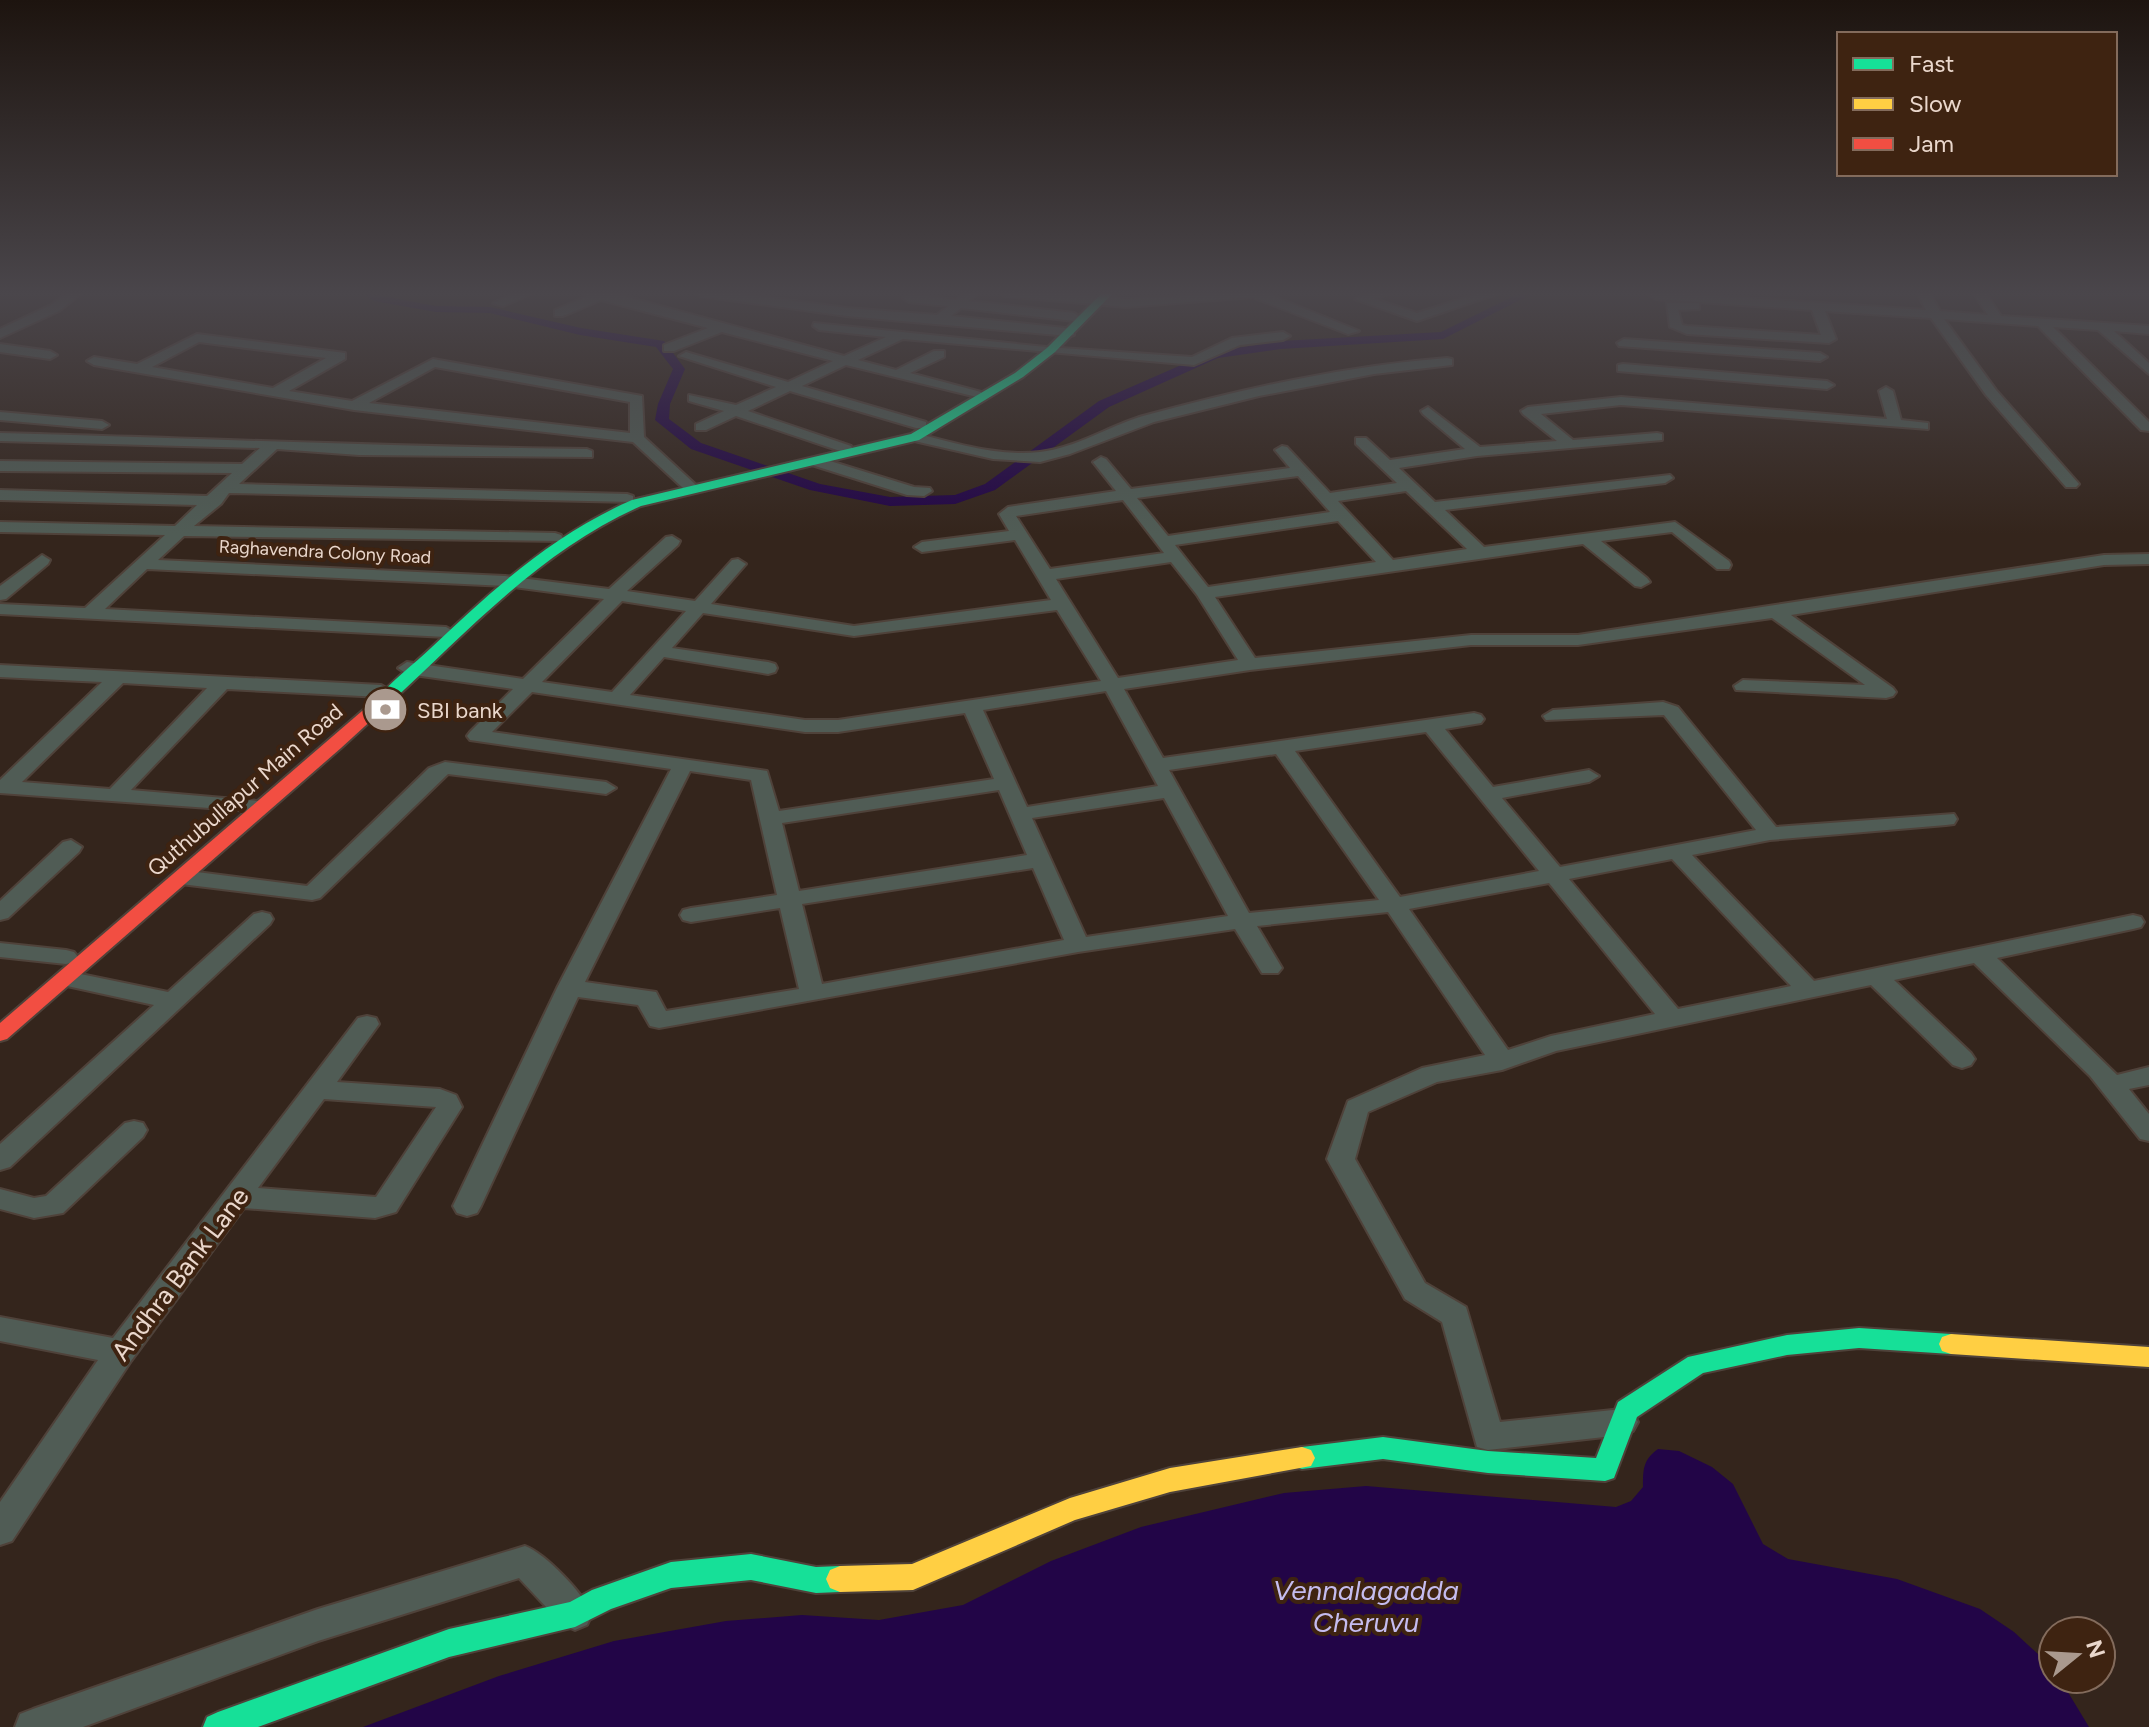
<svg xmlns="http://www.w3.org/2000/svg" width="2149" height="1727" font-family="Figtree,sans-serif">
<style>
.water{fill:#220547}
.lines{fill:none;stroke-linecap:round;stroke-linejoin:round}
.canal{fill:#220547;fill-rule:evenodd}
.street-casing{stroke:#4f423a;stroke-width:4}
.fast-casing{stroke:#4f423a;stroke-width:4}
.slow-casing{stroke:#4f423a;stroke-width:4}
.jam-casing{stroke:#4f423a;stroke-width:4}
.street{fill:#505c55;fill-rule:evenodd}
.fast{fill:#16e098;fill-rule:evenodd}
.slow{fill:#ffcf43;fill-rule:evenodd}
.jam{fill:#f24e42;fill-rule:evenodd}
.labels{text-anchor:middle;dominant-baseline:central;stroke-width:8;stroke-linejoin:round;paint-order:stroke}
.far-street-label{font-size:18px;fill:#ead7cc;stroke:#3e2311}
.poi-label{font-size:22px;fill:#ead7cc;stroke:#3e2311;text-anchor:start}
.street-label{font-size:22px;fill:#ead7cc;stroke:#3e2311}
.near-street-label{font-size:26px;fill:#ead7cc;stroke:#3e2311}
.near-water-label{font-size:28px;font-style:italic;fill:#c5bcef;stroke:#3e2311}
</style>
<rect width="100%" height="100%" fill="#34251c"/>
<!-- water -->
<path class="water" d="M 1658,1449 L 1679,1451 L 1712,1467 L 1733,1484 L 1763,1544 L 1788,1559 L 1897,1579 L 1980,1609 L 2014,1632 L 2053,1668 L 2053,1679 L 2060,1679 L 2089,1727 L 363,1727 L 499,1676 L 614,1641 L 726,1621 L 802,1615 L 879,1620 L 963,1605 L 1051,1561 L 1141,1527 L 1284,1493 L 1366,1486 L 1616,1507 L 1631,1501 L 1643,1487 C 1643,1469 1643,1460 1658,1449 Z"/>
<g class="lines">
<!-- canal -->
<polygon class="canal" points="361,292 436,306 490,307 581,328 664,341 685,369 670,404 669,419 701,443 820,484 890,497 955,495 985,484 1099,401 1211,352 1281,341 1441,332 1522,292 1536,292 1443,339 1281,349 1218,358 1109,407 995,490 955,504 890,506 810,490 691,449 655,420 658,404 673,369 656,347 580,335 490,313 436,312 374,301"/>
<defs>
<g id="street">
<polygon points="69,292 83,292 59,311 0,338 0,329 51,305"/>
<polygon points="518,292 535,292 503,306 493,303"/>
<polygon points="581,292 609,292 844,356 886,337 819,330 813,326 814,323 1046,347 1192,357 1232,338 1283,332 1290,336 1283,340 1240,345 1194,365 903,339 858,360 896,370 934,351 944,351 944,357 910,373 981,392 981,398 846,365 802,386 926,422 926,428 916,428 790,391 748,411 851,446 853,449 846,453 736,416 706,430 696,430 696,424 724,411 689,401 689,395 736,405 776,387 679,356 686,352 788,382 833,361 722,332 674,351 664,351 664,345 708,328 601,300 563,316 555,316 555,310 588,296"/>
<polygon points="695,292 727,292 847,308 937,315 948,306 909,302 903,298 909,294 956,300 966,292 979,292 969,301 1074,313 1080,317 1074,321 961,308 951,316 1074,329 1074,335 1069,336 847,316 701,296"/>
<polygon points="999,292 1044,292 1126,299 1263,292 1359,331 1348,334 1252,297 1126,307 1005,296"/>
<polygon points="1373,292 1393,292 1374,299 1417,313 1484,292 1502,292 1417,321 1355,299"/>
<polygon points="1654,292 1926,310 1917,292 1929,292 1940,311 1988,315 1973,292 1985,292 2001,316 2149,326 2149,334 2114,331 2149,363 2149,374 2098,330 2053,327 2149,422 2149,431 2141,430 2038,326 1944,319 1996,390 2079,484 2076,487 2066,487 1986,395 1931,318 1825,311 1836,339 1829,343 1687,334 1670,327 1667,303 1699,303 1699,309 1678,310 1682,325 1687,326 1821,335 1812,310 1656,299 1650,295"/>
<path d="M 197,334 L 345,353 L 345,359 L 289,391 L 352,401 L 433,359 L 642,396 L 644,437 L 696,485 L 693,488 L 683,488 L 633,442 L 354,410 L 94,365 L 87,361 L 94,357 L 137,364 ZM 199,342 L 326,358 L 273,388 L 152,367 ZM 435,367 L 630,402 L 630,433 L 369,403 Z"/>
<polygon points="1624,339 1820,353 1827,357 1820,361 1619,346 1617,343"/>
<polygon points="0,344 50,351 57,355 50,359 0,352"/>
<path d="M 1447,358 L 1452,359 L 1452,365 L 1374,374 L 1259,396 L 1154,422 L 1070,454 L 1040,462 L 993,459 L 910,440 L 908,437 L 915,433 C 955,443 998,457 1040,452 C 1076,448 1109,426 1143,416 C 1242,389 1344,366 1447,358 Z"/>
<polygon points="1623,364 1827,381 1834,385 1827,389 1618,371 1618,365"/>
<path d="M 1886,387 L 1893,391 L 1901,420 L 1928,423 L 1928,429 L 1621,405 L 1541,414 L 1573,440 L 1657,433 L 1662,434 L 1662,440 L 1477,456 L 1399,468 L 1435,502 L 1670,475 L 1673,478 L 1665,483 L 1445,510 L 1484,547 L 1675,522 L 1729,561 L 1731,565 L 1729,569 L 1717,569 L 1672,532 L 1601,541 L 1647,578 L 1650,582 L 1641,587 L 1635,586 L 1583,544 L 1215,597 L 1255,658 L 1471,635 L 1578,635 L 2104,555 L 2149,554 L 2149,564 L 2104,565 L 1791,615 L 1893,688 L 1896,692 L 1893,696 L 1886,698 L 1736,690 L 1734,686 L 1743,680 L 1865,685 L 1772,618 L 1578,645 L 1471,645 L 1250,670 L 1124,689 L 1163,758 L 1474,713 L 1481,715 L 1484,719 L 1481,723 L 1445,729 L 1493,787 L 1589,770 L 1599,776 L 1589,782 L 1502,798 L 1560,867 L 1756,830 L 1664,715 L 1546,720 L 1543,716 L 1553,710 L 1663,702 L 1678,707 L 1776,827 L 1954,814 L 1957,819 L 1954,824 L 1946,825 L 1770,840 L 1692,855 L 1814,981 L 2133,915 L 2141,917 L 2144,922 L 2141,927 L 2133,929 L 1997,958 L 2117,1075 L 2149,1067 L 2149,1085 L 2129,1089 L 2149,1114 L 2149,1141 L 2140,1139 L 2090,1076 L 1974,963 L 1894,980 L 1971,1053 L 1975,1059 L 1971,1065 L 1962,1068 L 1953,1065 L 1871,985 L 1556,1051 L 1502,1070 L 1437,1082 L 1368,1112 L 1355,1159 L 1425,1283 L 1466,1307 L 1500,1422 L 1622,1409 L 1633,1413 L 1638,1422 L 1633,1431 L 1622,1435 L 1488,1450 L 1477,1447 L 1442,1322 L 1405,1299 L 1327,1159 L 1348,1101 L 1422,1068 L 1485,1055 L 1388,912 L 1257,926 L 1282,968 L 1278,973 L 1262,973 L 1235,929 L 1078,952 L 659,1028 L 650,1026 L 638,1005 L 578,997 L 481,1206 L 477,1213 L 467,1216 L 457,1213 L 453,1206 L 557,988 L 671,769 L 470,740 L 467,736 L 470,732 L 513,689 L 407,674 L 398,668 L 407,662 L 523,679 L 604,599 L 506,586 L 147,569 L 105,609 L 446,627 L 455,632 L 446,637 L 0,614 L 0,604 L 85,608 L 165,535 L 0,532 L 0,522 L 175,526 L 197,505 L 0,500 L 0,490 L 207,496 L 232,473 L 0,471 L 0,461 L 242,464 L 260,448 L 0,441 L 0,433 C 196,438 391,447 587,449 L 592,451 L 592,457 L 359,455 L 277,449 L 239,484 L 627,494 L 633,496 L 633,502 L 229,493 L 221,504 L 194,526 L 555,533 L 561,535 L 563,538 L 561,541 L 184,536 L 158,560 L 505,576 L 609,589 L 666,537 L 672,536 L 680,541 L 678,545 L 627,591 L 695,601 L 732,560 L 738,559 L 746,564 L 711,604 L 854,626 L 1051,600 L 1015,540 L 922,552 L 914,547 L 922,542 L 1009,531 L 999,514 L 1008,507 L 1116,491 L 1093,462 L 1101,457 L 1106,459 L 1131,489 L 1290,468 L 1275,450 L 1282,446 L 1287,447 L 1330,493 L 1397,483 L 1356,444 L 1356,438 L 1366,438 L 1390,460 L 1465,449 L 1423,414 L 1421,411 L 1428,407 L 1480,447 L 1557,441 L 1523,414 L 1521,411 L 1528,407 L 1621,397 L 1887,419 L 1879,391 ZM 1298,476 L 1330,512 L 1168,536 L 1137,498 ZM 1406,491 L 1467,549 L 1393,560 L 1338,501 ZM 1123,500 L 1164,553 L 1050,569 L 1016,516 ZM 1338,521 L 1376,562 L 1208,587 L 1175,545 ZM 1171,562 L 1197,595 L 1238,660 L 1118,678 L 1056,579 ZM 622,601 L 686,611 L 612,692 L 542,682 ZM 1057,610 L 1101,681 L 838,720 L 805,720 L 630,695 L 664,657 L 768,674 L 775,672 L 777,668 L 775,664 L 768,662 L 672,648 L 703,613 L 854,636 ZM 1106,691 L 1158,786 L 1027,807 L 983,710 ZM 532,692 L 805,732 L 838,732 L 965,713 L 994,779 L 779,811 L 767,771 L 492,732 ZM 1426,732 L 1539,871 L 1400,897 L 1295,751 ZM 1276,754 L 1379,900 L 1249,913 L 1169,770 ZM 690,771 L 751,780 L 777,895 L 691,908 L 683,910 L 680,915 L 683,920 L 691,922 L 780,908 L 799,989 L 666,1011 L 656,992 L 585,982 ZM 999,790 L 1027,855 L 799,891 L 782,823 ZM 1164,798 L 1228,916 L 1086,937 L 1032,818 ZM 1672,859 L 1791,986 L 1678,1009 L 1569,879 ZM 1033,868 L 1064,940 L 822,984 L 802,904 ZM 1549,883 L 1655,1014 L 1551,1036 L 1508,1050 L 1409,909 Z"/>
<polygon points="0,412 102,421 109,425 102,429 0,420"/>
<polygon points="817,457 914,487 930,488 932,491 924,496 907,495 812,465 809,462"/>
<polygon points="42,555 50,560 48,564 6,599 0,600 0,586"/>
<path d="M 0,665 L 381,685 L 391,691 L 381,697 L 227,689 L 131,790 L 258,801 L 262,805 L 258,809 L 251,811 L 0,793 L 0,780 L 102,682 L 0,677 ZM 123,683 L 207,688 L 110,789 L 22,782 Z"/>
<polygon points="445,762 606,782 616,788 606,794 448,774 320,898 312,900 181,884 170,877 181,870 307,886 429,768"/>
<polygon points="71,840 82,847 79,852 8,918 0,920 0,901 63,842"/>
<polygon points="262,912 270,914 273,919 270,924 10,1167 0,1170 0,1144 154,1005 58,984 54,979 58,974 66,971 168,992 254,914"/>
<polygon points="0,943 66,950 74,952 78,957 74,962 66,964 0,957"/>
<path d="M 367,1016 L 376,1018 L 379,1024 L 337,1082 L 440,1089 L 456,1095 L 462,1107 L 396,1212 L 375,1218 L 244,1208 L 131,1361 L 12,1541 L 0,1545 L 0,1502 L 98,1360 L 0,1341 L 0,1317 L 113,1338 L 358,1018 ZM 324,1099 L 436,1107 L 376,1197 L 258,1188 Z"/>
<polygon points="134,1121 143,1123 147,1130 143,1137 63,1213 34,1218 0,1209 0,1189 34,1198 46,1196 125,1123"/>
<path d="M 525,1546 C 546,1554 583,1593 592,1614 L 587,1625 L 575,1630 L 563,1625 L 519,1578 L 318,1641 L 83,1727 L 15,1727 L 20,1714 L 33,1709 L 318,1609 Z"/>
</g>
<g id="fast">
<path d="M 1103,292 L 1114,292 L 1055,352 L 1023,377 L 919,440 L 641,506 C 541,550 467,632 388,705 L 382,707 L 374,702 C 390,682 413,665 432,647 C 493,589 554,534 632,500 L 911,434 L 1015,373 L 1047,348 Z"/>
<polygon points="1859,1328 1951,1334 1960,1337 1963,1344 1960,1351 1951,1354 1859,1348 1787,1355 1703,1373 1637,1417 1614,1478 1605,1481 1488,1473 1383,1459 1302,1469 1293,1466 1289,1458 1293,1450 1302,1447 1383,1437 1488,1451 1596,1458 1618,1402 1688,1357 1787,1335"/>
<polygon points="751,1554 816,1567 840,1566 850,1570 854,1579 850,1588 840,1592 816,1593 751,1580 671,1588 611,1609 575,1627 449,1657 258,1727 203,1727 207,1717 218,1712 449,1629 570,1602 592,1590 671,1562"/>
</g>
<g id="slow">
<polygon points="1951,1334 2149,1347 2149,1367 1951,1354 1942,1351 1939,1344 1942,1337"/>
<polygon points="1302,1447 1311,1450 1315,1458 1311,1466 1170,1492 1075,1520 913,1590 840,1592 830,1588 826,1579 830,1570 840,1566 912,1564 1070,1498 1170,1468"/>
</g>
<polygon id="jam" points="382,697 390,702 388,705 341,748 7,1039 0,1041 0,1023 376,699"/>
</defs>
<!-- street casing -->
<use href="#street" class="street-casing"/>
<!-- fast casing -->
<use href="#fast" class="fast-casing"/>
<!-- slow casing -->
<use href="#slow" class="slow-casing"/>
<!-- jam casing -->
<use href="#jam" class="jam-casing"/>
<!-- street -->
<use href="#street" class="street"/>
<!-- fast -->
<use href="#fast" class="fast"/>
<!-- slow -->
<use href="#slow" class="slow"/>
<!-- jam -->
<use href="#jam" class="jam"/>
</g>
<!-- sky -->
<linearGradient id="sky" x2="0" y2="1"><stop stop-color="#1d140f"/><stop offset="0.55" stop-color="#4a464b"/><stop offset="1" stop-color="#4a464b" stop-opacity="0"/></linearGradient>
<rect width="2149" height="534" fill="url(#sky)"/>
<!-- icons -->
<defs>
<symbol id="bank-disc" viewBox="-11 -11 22 22"><circle r="9.5" fill="#aa998e" stroke="#3e2311"/><path d="M-6-4H6V4H-6ZM0-2.3a2.3 2.3 0 1 0 0 4.6a2.3 2.3 0 1 0 0-4.6Z" fill="#fff"/></symbol>
</defs>
<g fill-rule="evenodd">
<use href="#bank-disc" x="360" y="684" width="51" height="51"/>
</g>
<g class="labels">
<!-- far-street labels -->
<g class="far-street-label">
<text transform="translate(325 552) rotate(3)">Raghavendra Colony Road</text>
</g>
<!-- poi labels -->
<g class="poi-label">
<text x="417" y="710">SBI bank</text>
</g>
<!-- street labels -->
<g class="street-label">
<text transform="translate(245 790) rotate(-41)">Quthubullapur Main Road</text>
</g>
<!-- near-street labels -->
<g class="near-street-label">
<text transform="translate(180 1274) rotate(-53)">Andhra Bank Lane</text>
</g>
<!-- near-water labels -->
<g class="near-water-label">
<text x="1366" y="1590">Vennalagadda<tspan x="1366" dy="32">Cheruvu</tspan></text>
</g>
</g>
<!-- legend -->
<rect x="1837" y="32" width="280" height="144" fill="#3e2311" stroke="#836b5c" stroke-width="2"/>
<rect x="1853" y="58" width="40" height="12" fill="#16e098" stroke="#836b5c" stroke-width="2"/>
<text x="1909" y="72" font-size="24" fill="#ead7cc">Fast</text>
<rect x="1853" y="98" width="40" height="12" fill="#ffcf43" stroke="#836b5c" stroke-width="2"/>
<text x="1909" y="112" font-size="24" fill="#ead7cc">Slow</text>
<rect x="1853" y="138" width="40" height="12" fill="#f24e42" stroke="#836b5c" stroke-width="2"/>
<text x="1909" y="152" font-size="24" fill="#ead7cc">Jam</text>
<!-- north arrow -->
<g transform="translate(2077 1655) rotate(72)"><circle r="38" fill="#3e2311" stroke="#836b5c" stroke-width="2"/>
<path d="M0-6L14 30L0 20L-14 30Z" fill="#aa998e"/>
<text y="-12" font-size="22" font-weight="bold" text-anchor="middle" fill="#ead7cc">N</text>
</g>
</svg>
